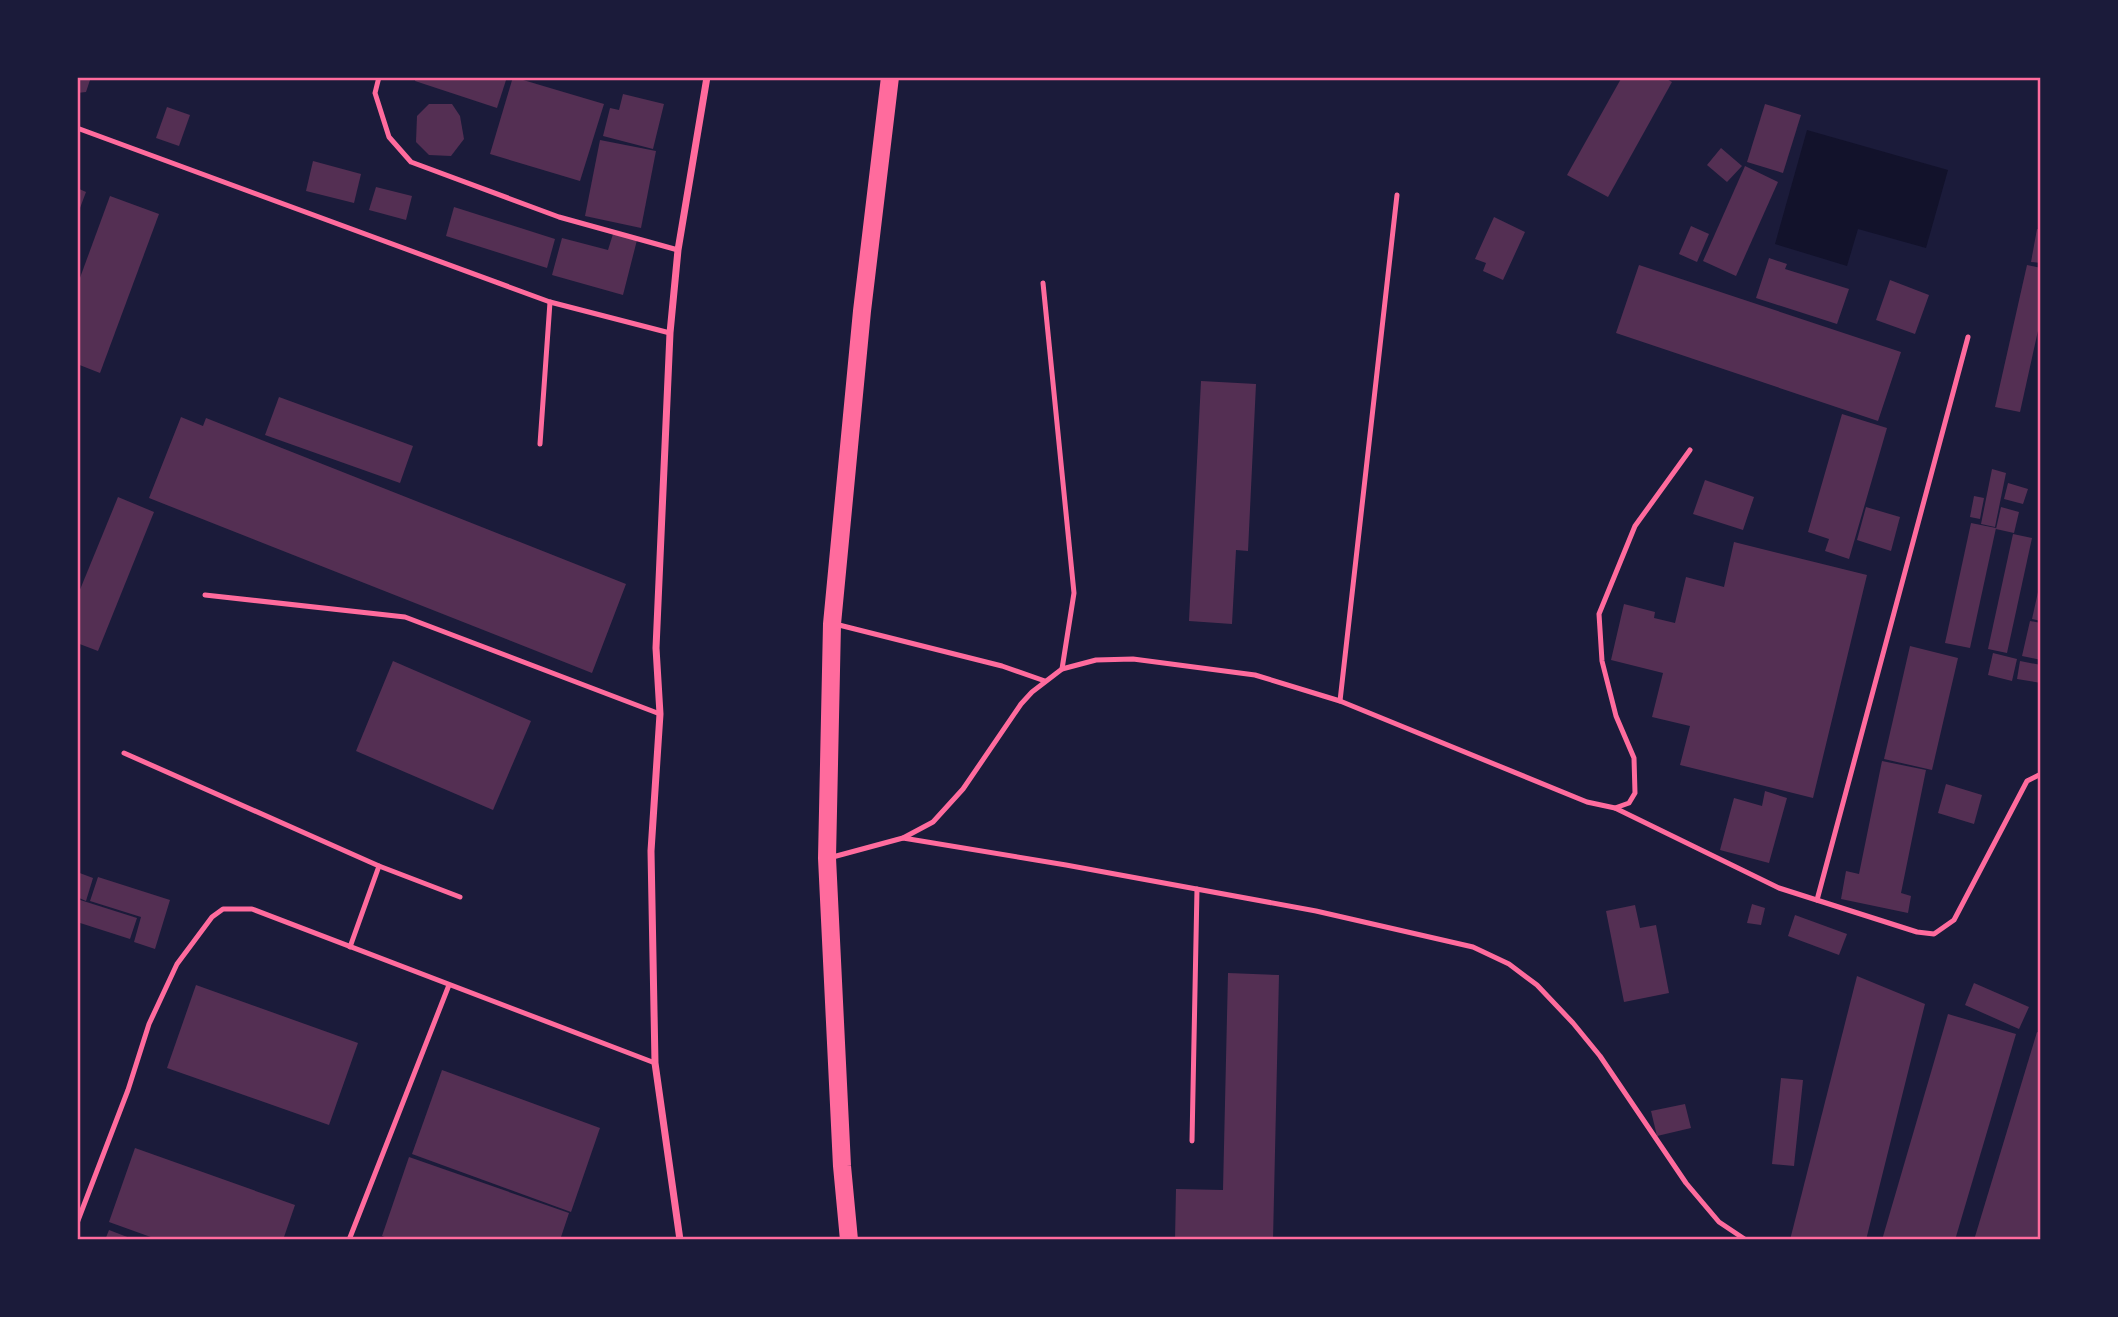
<svg xmlns="http://www.w3.org/2000/svg" width="2118" height="1317" font-family="'Nunito Sans',sans-serif">
<style>
.water{fill:#12122b}
.building{fill:#542f53}
.lines{fill:none;stroke-linecap:round;stroke-linejoin:round}
.service{stroke:#ff6b9d;stroke-width:5}
.minor{stroke:#ff6b9d;stroke-width:7}
.primary{stroke:#ff6b9d;stroke-width:18}
.neatline{fill:none;stroke:#ff6b9d;stroke-width:2.5}
</style>
<rect width="100%" height="100%" fill="#1b1b3a"/>
<!-- water -->
<polygon class="water" points="1807,130 1948,170 1926,248 1858,229 1847,266 1775,244"/>
<!-- building -->
<g class="building">
<polygon points="77,77 91,77 86,92 77,93"/>
<polygon points="416,77 507,77 497,108 415,81"/>
<polygon points="513,77 604,104 580,181 490,154"/>
<polygon points="1622,77 1663,77 1672,82 1608,197 1567,175"/>
<polygon points="623,94 664,104 653,149 603,136 610,108 619,110"/>
<polygon points="429,104 452,104 460,116 464,139 451,156 429,155 416,142 417,116"/>
<polygon points="1765,104 1801,115 1783,173 1747,162"/>
<polygon points="167,107 190,115 179,146 156,138"/>
<polygon points="600,140 656,151 641,228 585,216"/>
<polygon points="1721,148 1742,166 1727,182 1707,165"/>
<polygon points="313,161 361,174 354,203 306,191"/>
<polygon points="1745,166 1778,182 1736,276 1703,261"/>
<polygon points="376,187 412,196 406,220 369,210"/>
<polygon points="77,188 86,192 77,216"/>
<polygon points="110,196 159,214 100,373 77,364 77,286"/>
<polygon points="454,207 555,239 547,268 446,236"/>
<polygon points="1494,217 1525,232 1503,280 1483,271 1486,263 1475,259"/>
<polygon points="1691,226 1709,234 1697,262 1679,254"/>
<polygon points="2037,229 2041,230 2041,263 2031,262"/>
<polygon points="613,234 637,240 623,295 552,275 562,238 608,250"/>
<polygon points="1769,258 1787,264 1785,269 1849,289 1837,324 1756,298"/>
<polygon points="1639,265 1901,352 1878,421 1616,333"/>
<polygon points="2027,265 2041,268 2041,317 2020,412 1995,407"/>
<polygon points="1890,280 1929,295 1915,334 1876,320"/>
<polygon points="1201,381 1256,384 1248,551 1236,550 1232,624 1189,621"/>
<polygon points="279,397 413,446 400,483 265,435"/>
<polygon points="1842,414 1887,428 1849,559 1825,551 1829,539 1808,532"/>
<polygon points="181,417 203,426 206,418 626,584 592,673 149,498"/>
<polygon points="1992,469 2006,473 1995,527 1981,524"/>
<polygon points="1705,480 1754,497 1743,530 1693,514"/>
<polygon points="2008,483 2028,489 2023,504 2004,499"/>
<polygon points="1974,496 1984,498 1980,519 1970,517"/>
<polygon points="118,497 154,512 98,651 77,643 77,597"/>
<polygon points="1866,507 1900,517 1891,551 1857,540"/>
<polygon points="2001,507 2019,512 2014,533 1996,529"/>
<polygon points="1971,523 1996,528 1970,648 1945,643"/>
<polygon points="2013,534 2032,538 2007,653 1988,649"/>
<polygon points="1734,542 1867,575 1813,798 1680,765 1690,726 1652,717 1663,673 1611,660 1624,604 1655,612 1654,618 1675,623 1686,577 1724,587"/>
<polygon points="2040,583 2041,583 2041,621 2032,619"/>
<polygon points="2030,621 2041,623 2041,660 2022,656"/>
<polygon points="1910,646 1958,658 1932,770 1884,759"/>
<polygon points="1993,653 2017,659 2012,681 1988,675"/>
<polygon points="393,661 531,721 493,810 356,751"/>
<polygon points="2020,661 2041,665 2041,683 2017,679"/>
<polygon points="1882,761 1926,770 1901,893 1911,896 1908,913 1841,899 1846,871 1859,874"/>
<polygon points="1946,784 1982,795 1974,824 1938,813"/>
<polygon points="1765,791 1787,798 1769,863 1720,850 1734,798 1762,806"/>
<polygon points="77,872 93,878 86,901 77,897"/>
<polygon points="98,877 170,900 155,949 134,942 141,917 90,901"/>
<polygon points="77,899 137,918 130,939 77,922"/>
<polygon points="1752,904 1765,908 1761,925 1747,923"/>
<polygon points="1635,905 1640,928 1656,925 1669,993 1624,1002 1606,911"/>
<polygon points="1795,915 1847,934 1839,955 1788,936"/>
<polygon points="1228,973 1279,975 1273,1240 1175,1240 1176,1189 1223,1190"/>
<polygon points="1857,976 1925,1004 1866,1240 1790,1240"/>
<polygon points="1974,983 2029,1007 2019,1029 1965,1005"/>
<polygon points="196,985 358,1043 329,1125 167,1068"/>
<polygon points="1948,1014 2016,1034 1955,1240 1882,1240"/>
<polygon points="2037,1032 2041,1033 2041,1240 1974,1240"/>
<polygon points="442,1070 600,1128 571,1212 412,1154"/>
<polygon points="1781,1078 1803,1080 1794,1166 1772,1164"/>
<polygon points="1685,1104 1691,1128 1657,1136 1651,1111"/>
<polygon points="135,1148 295,1205 283,1240 159,1240 109,1222"/>
<polygon points="409,1157 569,1213 560,1240 392,1240 382,1236"/>
<polygon points="109,1230 135,1240 105,1240"/>
</g>
<g class="lines">
<!-- service -->
<g class="service">
<polyline points="379,77 375,93 389,137 411,162 559,217 678,250"/>
<polyline points="77,128 550,302 670,333"/>
<polyline points="1043,283 1074,593 1062,669"/>
<polyline points="540,444 550,302"/>
<polyline points="205,595 405,617 660,714"/>
<polyline points="835,624 1002,666 1045,681"/>
<polyline points="1340,701 1397,195"/>
<polyline points="124,753 379,866 350,947"/>
<polyline points="1615,808 1779,888 1917,932 1934,934 1954,920 2027,781 2041,774"/>
<polyline points="903,838 1066,865 1316,911 1473,947 1509,964 1537,985 1573,1023 1600,1056 1686,1183 1719,1222 1746,1240"/>
<polyline points="829,858 903,838 933,822 963,789 1021,704 1032,692 1062,669 1096,660 1133,659 1255,675 1340,701 1587,802 1615,808 1629,803 1635,793 1634,758 1616,716 1602,661 1599,614 1635,526 1690,450"/>
<polyline points="379,866 460,897"/>
<polyline points="1817,900 1968,337"/>
<polyline points="1192,1141 1197,889"/>
<polyline points="77,1223 128,1090 149,1024 177,964 212,917 223,909 252,909 655,1063"/>
<polyline points="349,1240 449,985"/>
</g>
<!-- minor -->
<polyline class="minor" points="680,1240 655,1063 651,851 660,714 656,648 670,333 678,250 707,77"/>
<!-- primary -->
<polyline class="primary" points="849,1240 842,1166 827,858 832,624 862,311 890,77"/>
</g>
<!-- border -->
<rect width="2118" height="1317" fill="none" stroke="#1b1b3a" stroke-width="158"/>
<rect x="79" y="79" width="1960" height="1159" class="neatline"/>
</svg>
